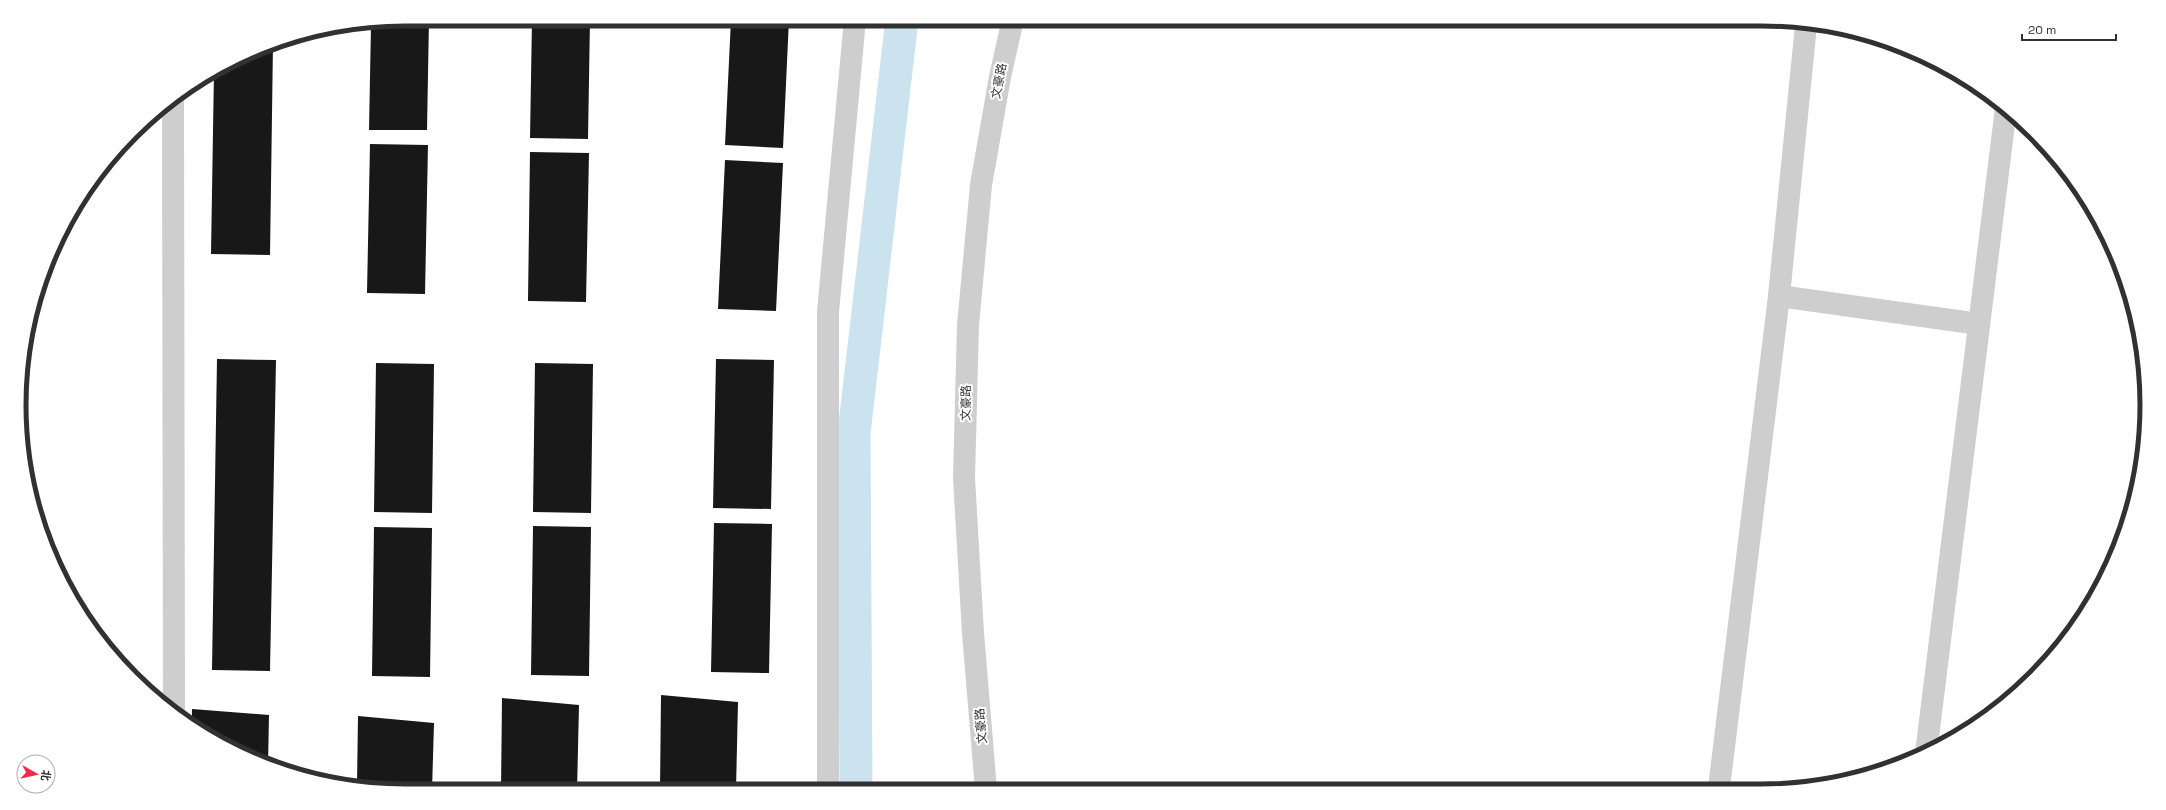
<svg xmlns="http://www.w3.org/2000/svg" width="2166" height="810" font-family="'Space Grotesk','Noto Sans SC',sans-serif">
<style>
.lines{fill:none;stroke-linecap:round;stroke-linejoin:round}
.canal{stroke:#cae3ee;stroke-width:33}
.building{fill:#181818}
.minor{stroke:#cecece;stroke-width:22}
.tertiary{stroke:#cecece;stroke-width:22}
.labels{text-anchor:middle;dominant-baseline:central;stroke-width:4;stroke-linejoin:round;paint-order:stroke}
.street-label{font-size:12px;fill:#313131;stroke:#fff}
.rim{fill:none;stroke:#313131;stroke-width:5}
</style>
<rect width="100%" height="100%" fill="#fff"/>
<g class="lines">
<!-- canal -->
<polyline class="canal" points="856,790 854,433 902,19"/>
</g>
<!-- building -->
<g class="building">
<polygon points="405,19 429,19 427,130 369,130 371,25"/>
<polygon points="532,19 590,19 588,139 530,138"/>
<polygon points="731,19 789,19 783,148 725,145"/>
<polygon points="273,43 270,255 211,254 214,70"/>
<polygon points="370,144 428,145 425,294 367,293"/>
<polygon points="530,152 589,153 586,302 528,301"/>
<polygon points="725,160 783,163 776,311 718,309"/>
<polygon points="217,359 276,360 270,671 212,670"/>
<polygon points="716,359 774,360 771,509 713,508"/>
<polygon points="376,363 434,364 432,513 374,512"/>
<polygon points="535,363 593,364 591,513 533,512"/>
<polygon points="714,523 772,524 769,673 711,672"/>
<polygon points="533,526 591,527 589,676 531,675"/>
<polygon points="374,527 432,528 430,677 372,676"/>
<polygon points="661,695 738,702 736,790 660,790"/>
<polygon points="502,698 579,705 577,791 501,791"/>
<polygon points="192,709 269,715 268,764 234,751 192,725"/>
<polygon points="358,716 434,723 432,791 405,791 357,785"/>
</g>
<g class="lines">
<!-- minor -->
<g class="minor">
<polyline points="173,98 174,714"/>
<polyline points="1779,296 1979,324"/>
<polyline points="1926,753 2006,108"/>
<polyline points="1719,788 1779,296 1806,25"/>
<polyline points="828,790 828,312 855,19"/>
</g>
<!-- tertiary -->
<polyline class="tertiary" points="986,790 973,633 964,478 968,325 981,185 1000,77 1013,19"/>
</g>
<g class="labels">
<!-- street labels -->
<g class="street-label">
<text transform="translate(999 81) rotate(-79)">文豪路</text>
<text transform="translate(966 403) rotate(-89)">文豪路</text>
<text transform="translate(981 726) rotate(-95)">文豪路</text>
</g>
</g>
<!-- crop -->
<path d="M0 0H2166V810H0ZM405 26H1761A379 379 0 0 1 2140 405V405A379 379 0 0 1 1761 784H405A379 379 0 0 1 26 405V405A379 379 0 0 1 405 26Z" fill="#fff" fill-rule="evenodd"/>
<path class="rim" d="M405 26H1761A379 379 0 0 1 2140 405V405A379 379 0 0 1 1761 784H405A379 379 0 0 1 26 405V405A379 379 0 0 1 405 26Z"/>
<!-- north arrow -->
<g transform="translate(36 774) rotate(98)"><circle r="19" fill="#ffffff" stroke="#adadad"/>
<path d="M0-3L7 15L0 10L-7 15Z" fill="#ee2c49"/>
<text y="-6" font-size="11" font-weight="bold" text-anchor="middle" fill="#313131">北</text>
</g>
<!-- scale -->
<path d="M2022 34v6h94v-6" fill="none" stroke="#313131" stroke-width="2"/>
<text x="2028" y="34" font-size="12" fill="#313131" stroke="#ffffff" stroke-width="3" paint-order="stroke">20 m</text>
</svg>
